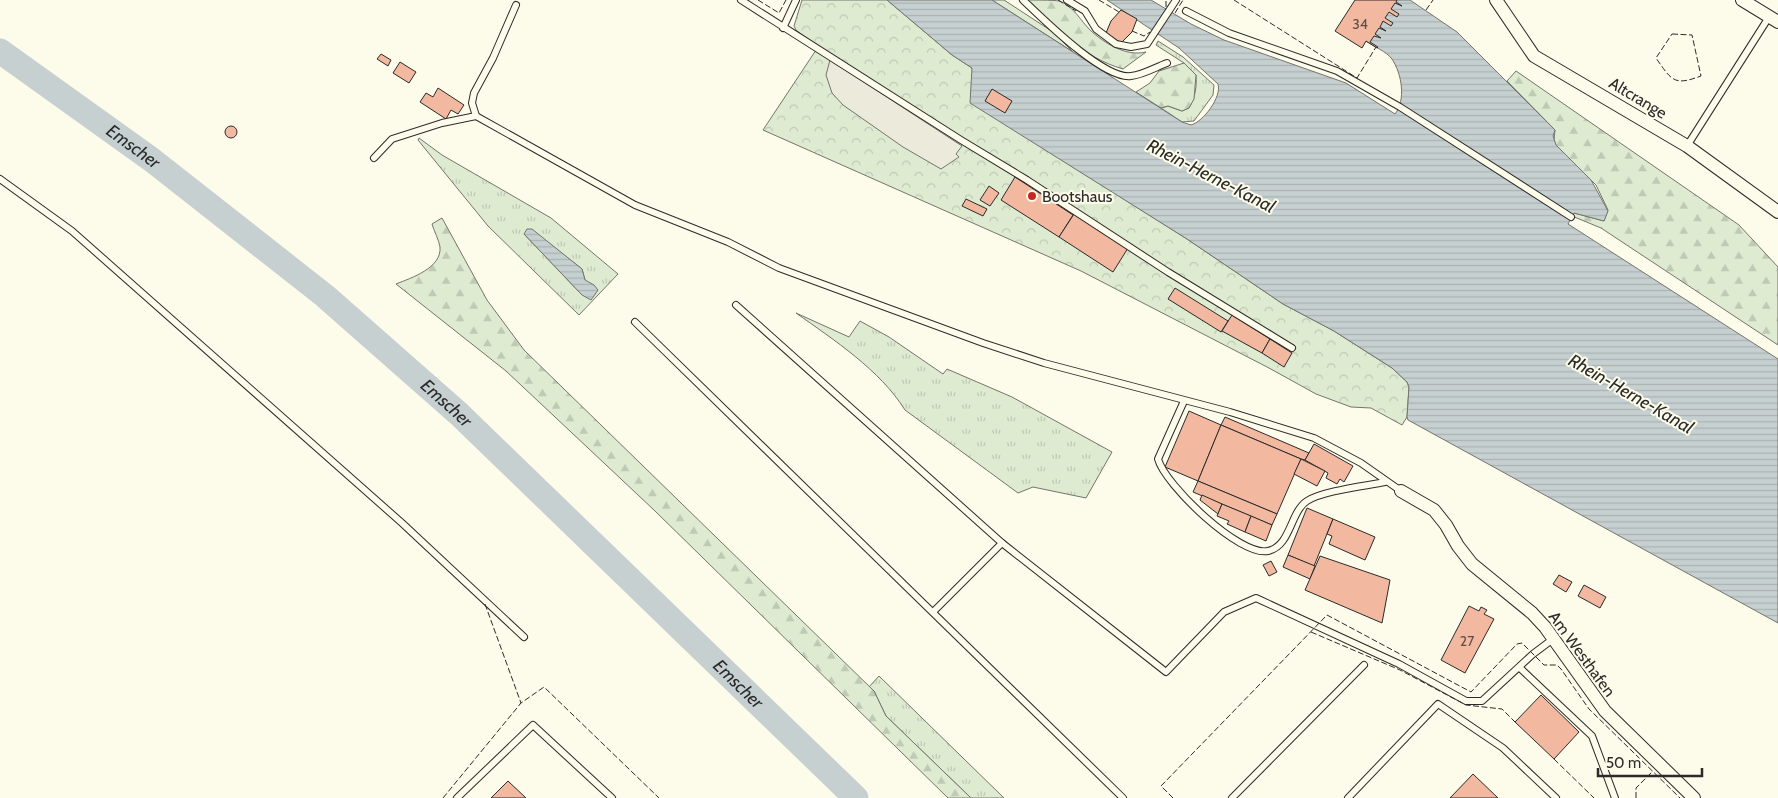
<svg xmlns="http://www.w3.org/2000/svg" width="1778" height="798" font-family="Cabin,sans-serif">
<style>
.grass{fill:url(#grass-tufts);stroke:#74746e;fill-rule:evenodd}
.forest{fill:url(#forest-firs);stroke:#74746e}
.park{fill:url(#park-crowns);stroke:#74746e}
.parking{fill:#eceadb;stroke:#74746e}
.water{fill:url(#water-rules);stroke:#74746e}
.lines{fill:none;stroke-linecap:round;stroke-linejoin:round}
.river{stroke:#c7d0d0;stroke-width:25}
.building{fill:#f2b8a0;stroke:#2b2b2b}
.lane-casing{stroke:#2b2b2b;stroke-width:8}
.street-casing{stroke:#2b2b2b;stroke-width:14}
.lane{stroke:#fdfbea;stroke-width:6}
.street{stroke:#fdfbea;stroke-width:12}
.fence{stroke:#2b2b2b;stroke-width:1;stroke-dasharray:6 2.5;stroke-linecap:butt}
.poi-dot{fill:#c62828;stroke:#fdfbea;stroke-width:2}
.labels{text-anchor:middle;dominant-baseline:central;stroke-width:4;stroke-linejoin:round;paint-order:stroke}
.number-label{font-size:14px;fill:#5d4e48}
.street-label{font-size:16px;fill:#2b2b2b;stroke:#fdfbea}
.poi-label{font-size:16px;fill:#2b2b2b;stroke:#fdfbea;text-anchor:start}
.water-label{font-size:18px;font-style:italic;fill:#2b2b2b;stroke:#fdfbea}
</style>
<defs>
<pattern id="grass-tufts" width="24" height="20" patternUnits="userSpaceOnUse" patternTransform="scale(1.25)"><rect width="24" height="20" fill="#deebd1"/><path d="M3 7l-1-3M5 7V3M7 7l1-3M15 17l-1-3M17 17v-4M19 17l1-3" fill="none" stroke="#bfcab4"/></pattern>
<pattern id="forest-firs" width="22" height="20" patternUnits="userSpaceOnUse" patternTransform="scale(1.25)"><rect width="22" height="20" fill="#deebd1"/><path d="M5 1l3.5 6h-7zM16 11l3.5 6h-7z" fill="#bfcab4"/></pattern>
<pattern id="park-crowns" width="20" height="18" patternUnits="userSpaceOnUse" patternTransform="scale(1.25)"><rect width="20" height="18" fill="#deebd1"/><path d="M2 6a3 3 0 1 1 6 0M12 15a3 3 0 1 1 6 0" fill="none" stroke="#bfcab4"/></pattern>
<pattern id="water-rules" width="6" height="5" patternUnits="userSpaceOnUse" patternTransform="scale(1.25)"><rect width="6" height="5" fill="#c7d0d0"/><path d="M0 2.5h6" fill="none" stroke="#abb3b3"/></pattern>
</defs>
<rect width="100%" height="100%" fill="#fdfbea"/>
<!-- grass -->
<g class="grass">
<polygon points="992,0 1004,0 1053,32 1073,52"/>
<path d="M 1158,41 L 1183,57 L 1214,85 L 1213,95 L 1194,121 L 1182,122 L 1161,108 L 1168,106 L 1182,111 L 1189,108 C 1195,97 1197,87 1196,75 L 1184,63 L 1156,45 Z"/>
<path d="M 419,138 L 442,155 L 551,218 L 618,274 L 579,315 L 488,226 L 418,140 ZM 532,230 L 582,269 L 585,280 L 582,295 L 524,234 Z"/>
<path d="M 796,313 L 849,337 L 860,321 L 889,337 L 943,374 L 947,369 L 1012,397 L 1112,452 L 1086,498 L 1033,487 L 1018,493 L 905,410 C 880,370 834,340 796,313 Z"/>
<polygon points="879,676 1004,798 971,798 886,716 874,691 869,687"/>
</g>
<!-- forest -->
<g class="forest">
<path d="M 1025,0 C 1035,0 1051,0 1060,1 C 1075,8 1080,20 1090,30 C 1104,43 1126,57 1146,52 L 1123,69 C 1084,58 1054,27 1025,0 Z"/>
<polygon points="1184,63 1196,75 1194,99 1189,108 1182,111 1168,106 1161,108 1136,92 1150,83 1159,71"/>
<polygon points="1516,71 1739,225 1778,267 1778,345 1601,228 1572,216 1574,213 1604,221 1608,210 1596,185 1556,145 1554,140 1555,130 1507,81"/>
<path d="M 442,218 L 487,300 L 524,350 L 874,691 L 886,716 L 971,798 L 948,798 L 654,510 L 506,371 L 396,284 C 411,278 442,268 440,247 C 439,240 434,231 432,224 Z"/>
</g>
<!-- park -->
<polygon class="park" points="802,0 887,0 952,55 972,68 983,110 1187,239 1283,304 1334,331 1392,368 1407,382 1409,387 1407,417 1402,425 1371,408 1351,407 1316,394 1269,368 1081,271 763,130 818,47 796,30 794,26"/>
<!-- parking -->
<polygon class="parking" points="830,60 962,146 956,154 959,157 941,169 903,147 843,105 832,93 826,75"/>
<!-- water -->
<g class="water">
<path d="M 887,0 L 992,0 L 1182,122 L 1191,125 C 1203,122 1222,97 1218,84 L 1179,48 L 1107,0 L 1151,0 L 1191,24 L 1224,40 L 1346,83 L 1395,114 C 1406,100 1402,74 1392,59 C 1386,51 1374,47 1366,41 L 1392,0 L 1410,0 L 1457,32 L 1555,130 L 1553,136 L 1556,145 L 1591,180 L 1608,211 L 1604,221 L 1574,213 L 1568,224 L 1778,359 L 1778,623 L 1408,420 L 1407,417 L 1409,387 L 1407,382 L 1392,368 L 1334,331 L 1283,304 L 1187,239 L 970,103 L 972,68 L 952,55 Z"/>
<polygon points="527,229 532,229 582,269 585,280 594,285 598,290 591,300 582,295 524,234"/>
</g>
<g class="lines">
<!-- river -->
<path class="river" id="s1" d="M 0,51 L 152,160 L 325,296 L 459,414 L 856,798"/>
</g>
<!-- building -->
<g class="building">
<polygon points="1355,0 1397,0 1396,2 1402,6 1395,3 1391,9 1399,14 1397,17 1389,12 1385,18 1393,23 1391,26 1383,21 1380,27 1386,31 1379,28 1375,34 1381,38 1374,36 1370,42 1378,47 1377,48 1366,41 1362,48 1335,31"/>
<polygon points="1121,10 1137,19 1132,32 1121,43 1106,33 1111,21"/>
<polygon points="381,54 391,60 388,66 377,59"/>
<polygon points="400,62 416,72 409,83 393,73"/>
<polygon points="438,88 464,105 458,114 451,110 446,119 420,102 426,93 433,97"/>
<polygon points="992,89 1012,101 1005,113 985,101"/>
<circle cx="231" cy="132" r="6"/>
<polygon points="1015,177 1073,215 1059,237 1001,200"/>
<polygon points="989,186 999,193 990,206 980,200"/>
<polygon points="966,199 987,209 983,216 962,206"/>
<polygon points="1074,214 1128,248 1113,272 1059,237"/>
<polygon points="1175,288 1228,321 1221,332 1168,299"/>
<polygon points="1232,315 1270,339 1262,353 1222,331"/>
<polygon points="1270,339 1292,353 1284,367 1262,353"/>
<polygon points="1189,411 1221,425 1198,481 1165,467"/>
<polygon points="1225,417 1309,453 1305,460 1301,459 1221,425"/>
<polygon points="1221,425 1301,459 1277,514 1198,481"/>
<polygon points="1314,444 1353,466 1344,482 1340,479 1337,484 1326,478 1328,473 1305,460"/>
<polygon points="1301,459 1325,471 1317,486 1294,474"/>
<polygon points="1198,481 1277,514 1272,525 1193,492"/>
<polygon points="1202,495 1222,504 1218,514 1200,500"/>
<polygon points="1222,504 1251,516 1245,532 1227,524 1229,521 1217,516"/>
<polygon points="1307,508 1333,519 1314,566 1288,555"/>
<polygon points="1251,516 1272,525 1266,541 1245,532"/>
<polygon points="1333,519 1375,537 1365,560 1329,544 1332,536 1327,534"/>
<polygon points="1288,555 1315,566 1310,579 1283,567"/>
<polygon points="1320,556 1390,580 1382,623 1305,590"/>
<polygon points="1271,561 1277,572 1269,576 1263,565"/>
<polygon points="1559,575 1572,582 1566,592 1553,584"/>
<polygon points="1584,585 1606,597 1600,608 1578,596"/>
<polygon points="1469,606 1479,611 1481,607 1487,610 1484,614 1494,619 1465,673 1441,660"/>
<polygon points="1541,695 1579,732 1554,759 1515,722"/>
<polygon points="1473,774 1498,798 1450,798"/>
<polygon points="508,781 526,798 491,798"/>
</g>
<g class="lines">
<defs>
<g id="lane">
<polyline points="741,0 961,140 1027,180 1168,272 1292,348"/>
<path d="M 1023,0 C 1042,18 1104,80 1131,76 C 1143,75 1156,67 1167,63"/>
<polyline points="1067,0 1085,11 1096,29 1116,44 1131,47 1147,44 1176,0"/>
<polyline points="1186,11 1229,33 1337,71 1400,107 1571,217"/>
<polyline points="783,28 796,0"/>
<polyline points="476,116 472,103 474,93 493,58 516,5"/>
<polyline points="1687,146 1769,17"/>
<polyline points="374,158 392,139 442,123 476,116 635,205 728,242 779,268 983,343 1044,363 1230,412 1314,438 1361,463 1401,491"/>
<polyline points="0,179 72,231 402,523 524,637"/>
<polyline points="736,305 1002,543 1166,672 1224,612 1256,598 1399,664 1466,701 1482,701 1533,654 1553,639"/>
<polyline points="635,322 1123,798"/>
<path d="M 1184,401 L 1158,459 C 1165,485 1240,557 1268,551 C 1291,546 1290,512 1307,501 C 1322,491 1365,486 1385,482"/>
<polyline points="933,612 1002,543"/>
<polyline points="1520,668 1592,736 1615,798"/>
<polyline points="457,798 533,725 612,798"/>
<polyline points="1232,798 1364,665"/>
<polyline points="1348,798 1438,704 1503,748 1556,798"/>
</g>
<g id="street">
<polyline points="1496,0 1534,56 1687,146 1778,212"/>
<polyline points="1742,0 1778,22"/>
<polyline points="1401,491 1434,510 1446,525 1458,546 1472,564 1532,613 1545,627 1605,711 1694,798"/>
</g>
</defs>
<!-- lane casing -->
<use href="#lane" class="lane-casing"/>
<!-- street casing -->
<use href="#street" class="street-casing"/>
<!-- lane -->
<use href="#lane" class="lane"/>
<!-- street -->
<use href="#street" class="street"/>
<!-- fence -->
<g class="fence">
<polyline points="758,0 779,13 786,0"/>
<polyline points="1058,0 1076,11"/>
<polyline points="1099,0 1119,12"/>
<polyline points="1234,0 1357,78 1376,47"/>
<polyline points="1166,7 1166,0"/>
<polyline points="1426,10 1433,0"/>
<polyline points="1175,13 1183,0"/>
<polyline points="1132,31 1144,36 1150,32"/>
<path d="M 1672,34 L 1692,35 L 1701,76 C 1674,86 1672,81 1656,58 Z"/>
<polyline points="485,604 521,703"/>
<polyline points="1311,632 1400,670 1466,705 1502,709 1515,722"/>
<polyline points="1554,759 1594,798"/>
<polyline points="443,798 521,703 544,687 659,798"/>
<polyline points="1173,798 1161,786 1327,615 1471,692 1517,644 1522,643 1544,665 1557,665 1561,669 1589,709 1680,798"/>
<polyline points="1636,798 1636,788 1653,771"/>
</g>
</g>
<!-- markers -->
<circle class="poi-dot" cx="1032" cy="196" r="5"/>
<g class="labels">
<!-- number labels -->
<g class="number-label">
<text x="1360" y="24">34</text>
<text x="1467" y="641">27</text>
</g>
<!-- street labels -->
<g class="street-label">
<text transform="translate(1638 98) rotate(31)">Altcrange</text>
<text transform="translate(1582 654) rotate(54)">Am Westhafen</text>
</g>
<!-- poi labels -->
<g class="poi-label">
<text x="1042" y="196">Bootshaus</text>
</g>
<!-- water labels -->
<g class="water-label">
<text stroke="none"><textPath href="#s1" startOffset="164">Emscher</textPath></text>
<text transform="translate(1211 176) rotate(27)">Rhein-Herne-Kanal</text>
<text transform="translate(1631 394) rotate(30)">Rhein-Herne-Kanal</text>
<text stroke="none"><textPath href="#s1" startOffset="569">Emscher</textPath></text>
<text stroke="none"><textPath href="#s1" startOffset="974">Emscher</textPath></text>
</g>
</g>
<!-- scale -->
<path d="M1598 768v8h104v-8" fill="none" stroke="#2b2b2b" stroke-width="2.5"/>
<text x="1606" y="768" font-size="15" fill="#2b2b2b" stroke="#fdfbea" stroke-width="4" paint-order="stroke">50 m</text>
</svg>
